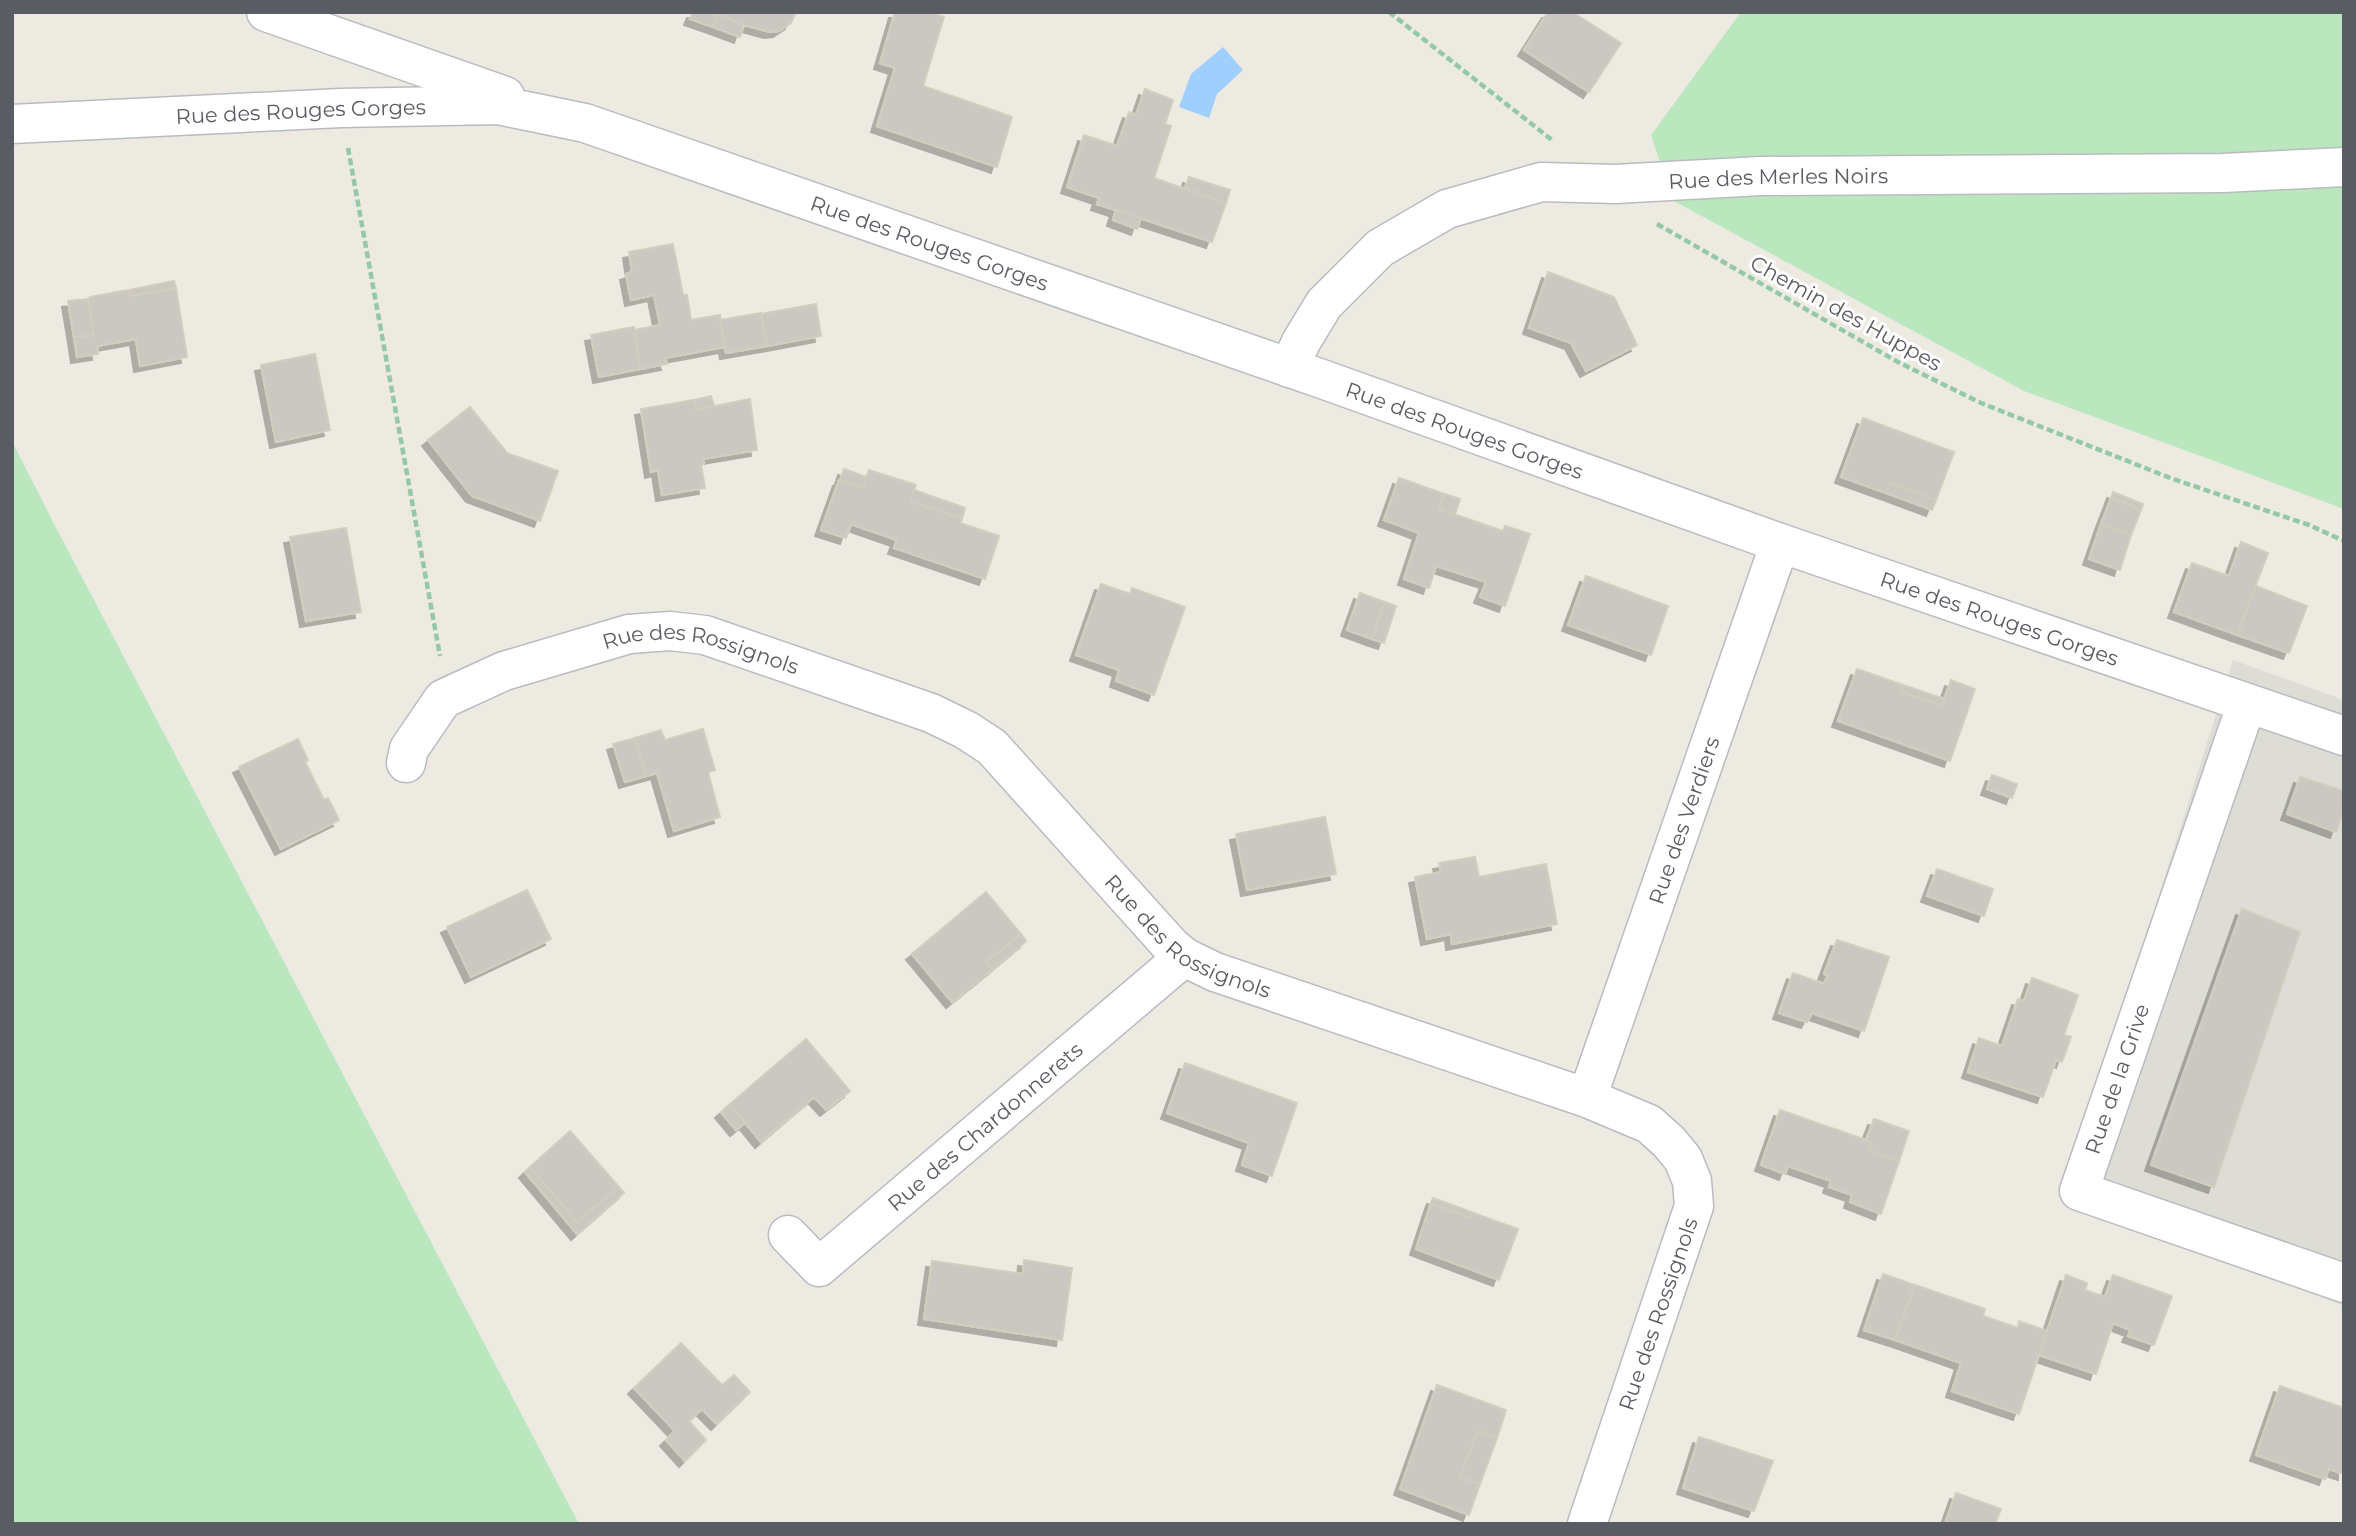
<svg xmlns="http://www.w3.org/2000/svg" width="2356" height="1536" font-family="Montserrat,sans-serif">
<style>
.industrial{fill:#deddd5}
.green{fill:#bbe7be}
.water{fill:#9fcfff}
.building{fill:#cac8c0;stroke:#d2cdbf;stroke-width:2;filter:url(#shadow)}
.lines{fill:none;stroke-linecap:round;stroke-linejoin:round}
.street-casing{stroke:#b9bbc1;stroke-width:41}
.path{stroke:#94c8a6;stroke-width:4.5;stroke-dasharray:7 3.5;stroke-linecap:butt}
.street{stroke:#fff;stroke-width:38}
.labels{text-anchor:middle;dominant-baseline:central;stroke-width:6;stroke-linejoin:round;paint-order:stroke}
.street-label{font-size:21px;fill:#595d63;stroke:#fff}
</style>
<defs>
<filter id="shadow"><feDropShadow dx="-6" dy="6" stdDeviation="0" flood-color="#0004"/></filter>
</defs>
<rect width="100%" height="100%" fill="#edebe1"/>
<!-- industrial -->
<polygon class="industrial" points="2233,660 2344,700 2344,1306 2063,1201"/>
<!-- green -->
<g class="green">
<polygon points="1741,12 2344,12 2344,509 2024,391 1672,200 1651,135"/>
<polygon points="12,441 52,520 579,1524 12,1524"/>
</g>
<!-- water -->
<polygon class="water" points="1223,47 1243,70 1217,94 1209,118 1179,107 1191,74"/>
<!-- building -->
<g class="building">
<polygon points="693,12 718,12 713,27 690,19"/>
<polygon points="718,12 796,12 791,23 779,31 770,32 744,25 717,14"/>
<polygon points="895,12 928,12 944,17 923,86 1012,117 997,167 877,126 895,68 880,63"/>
<polygon points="1548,12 1572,12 1621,43 1589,92 1524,50"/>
<polygon points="717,14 744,25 740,37 713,27"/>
<polygon points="1145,89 1173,100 1165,124 1171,126 1154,178 1226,203 1212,242 1097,204 1099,198 1067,187 1084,135 1117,146 1129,112 1136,115"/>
<polygon points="1189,177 1230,190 1226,203 1185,188"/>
<polygon points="1116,210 1141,218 1137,229 1113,220"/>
<polygon points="673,244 683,295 687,295 691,320 720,315 725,347 665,358 667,364 640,369 634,330 660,325 654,295 631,300 626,274 632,272 629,252"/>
<polygon points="1548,272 1614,297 1637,345 1586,371 1571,343 1529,328"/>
<polygon points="174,281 176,288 130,296 129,290"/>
<polygon points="176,288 187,357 140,366 136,339 97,346 98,354 77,357 74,337 94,335 88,299 90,297 129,290 130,296"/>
<polygon points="88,299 94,335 74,337 68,301"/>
<polygon points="816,304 821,336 767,346 761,314"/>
<polygon points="761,313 767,346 726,353 720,320"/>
<polygon points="634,327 640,369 599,377 591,335"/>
<polygon points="315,354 330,430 276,442 261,365"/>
<polygon points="711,396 714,406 696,410 694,400"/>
<polygon points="750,399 757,450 703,459 704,463 701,464 705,488 662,495 658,470 651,472 641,409 694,400 696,410"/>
<polygon points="470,407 507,453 558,471 540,521 472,496 428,440"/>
<polygon points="1863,418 1954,452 1936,500 1890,483 1886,493 1841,477"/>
<polygon points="844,469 866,477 863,488 840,481"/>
<polygon points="869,470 916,485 910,501 962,519 960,523 999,536 985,579 894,548 897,540 851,524 846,538 821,530 839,480 863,488"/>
<polygon points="1399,478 1445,494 1439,509 1503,531 1505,526 1530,534 1505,606 1480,597 1486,582 1436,566 1429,588 1404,579 1419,533 1384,520"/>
<polygon points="1890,483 1936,500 1932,510 1886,493"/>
<polygon points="914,490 965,508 962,519 910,501"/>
<polygon points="2113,492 2143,504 2141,510 2111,498"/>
<polygon points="1445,494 1460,499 1455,514 1439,509"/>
<polygon points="2111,498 2141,510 2131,535 2101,524"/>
<polygon points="2101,524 2131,535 2120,570 2089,559"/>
<polygon points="346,528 361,612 306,621 290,537"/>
<polygon points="2241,542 2268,553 2237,635 2174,612 2192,563 2229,576"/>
<polygon points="1586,576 1668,606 1651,655 1568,625"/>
<polygon points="1101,584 1130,594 1132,588 1185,607 1154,695 1116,681 1119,670 1076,655"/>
<polygon points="2256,586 2307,606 2289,653 2237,635"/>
<polygon points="1360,593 1385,602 1372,639 1347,630"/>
<polygon points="1385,602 1396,606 1384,643 1372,639"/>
<polygon points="1857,669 1903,685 1901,692 1942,705 1951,680 1975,689 1950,761 1838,721"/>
<polygon points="1903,685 1945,699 1942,705 1901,692"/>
<polygon points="703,729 715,770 708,772 720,817 674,831 657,773 646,776 635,738 661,730 665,740"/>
<polygon points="635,738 646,776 625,782 613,744"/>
<polygon points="298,739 308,760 305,762 324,800 328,798 339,820 281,849 239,767"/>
<polygon points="1992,775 2017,784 2012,798 1987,789"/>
<polygon points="2300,777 2344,791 2344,809 2336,832 2287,814"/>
<polygon points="1325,817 1336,874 1247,890 1236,834"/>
<polygon points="1475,857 1479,877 1546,864 1557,924 1452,944 1451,934 1427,939 1415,877 1441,872 1439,863"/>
<polygon points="1937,869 1993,889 1984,916 1927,896"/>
<polygon points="527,890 551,939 471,977 447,927"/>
<polygon points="986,892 1021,934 986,962 993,969 952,1002 912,954"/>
<polygon points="2242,909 2300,932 2214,1187 2151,1165"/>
<polygon points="1021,934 1026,941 993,969 986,962"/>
<polygon points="1837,940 1889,957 1864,1031 1812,1013 1807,1022 1779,1013 1793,973 1824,984 1828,975 1824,974"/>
<polygon points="2032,978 2078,995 2064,1035 2071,1037 2062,1062 2056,1060 2043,1097 1968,1072 1979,1038 2002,1046 2018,999 2024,1001"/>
<polygon points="806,1039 850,1091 826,1110 814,1097 761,1142 730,1104"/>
<polygon points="1185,1063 1297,1103 1272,1176 1242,1165 1249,1143 1167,1113"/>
<polygon points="730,1104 745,1123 736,1130 721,1112"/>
<polygon points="1780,1110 1872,1142 1869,1150 1899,1161 1881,1214 1850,1202 1852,1195 1829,1187 1831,1181 1788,1166 1785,1174 1761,1165"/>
<polygon points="1874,1119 1909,1131 1899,1161 1869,1150 1872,1142 1866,1140"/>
<polygon points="570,1131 619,1187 577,1222 530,1167"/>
<polygon points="530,1167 577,1222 619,1187 624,1193 577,1234 525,1172"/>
<polygon points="1433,1198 1471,1212 1470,1218 1431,1203"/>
<polygon points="1431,1203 1470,1218 1471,1212 1518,1229 1499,1280 1416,1249"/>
<polygon points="1024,1260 1072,1268 1062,1340 924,1319 932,1261 1023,1274"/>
<polygon points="1883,1274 1915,1285 1895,1340 1864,1330"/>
<polygon points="2066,1275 2087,1283 2085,1290 2105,1297 2113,1275 2172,1296 2154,1345 2128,1336 2131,1330 2113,1323 2096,1374 2039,1355"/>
<polygon points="1915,1285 1985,1309 1983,1316 2018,1328 2019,1321 2047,1331 2019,1414 1952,1391 1961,1363 1895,1340"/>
<polygon points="681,1343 722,1385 734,1375 750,1392 717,1424 702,1409 689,1421 706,1440 685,1461 666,1440 675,1431 634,1388"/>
<polygon points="1437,1385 1506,1410 1497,1438 1478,1431 1460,1477 1480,1484 1469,1515 1400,1489"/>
<polygon points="2280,1386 2344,1408 2344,1474 2329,1469 2325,1479 2256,1455"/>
<polygon points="1478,1431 1497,1438 1480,1484 1460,1477"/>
<polygon points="1699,1437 1773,1461 1754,1511 1683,1488"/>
<polygon points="1956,1493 2001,1509 1995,1524 1945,1524"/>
</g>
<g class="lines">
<defs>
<g id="street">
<polyline points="266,12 505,96"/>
<path id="s1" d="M 12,124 L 341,108 L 498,105 L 585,123 L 1322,379 L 1780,543 L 2344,736"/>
<path id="s2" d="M 1289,368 L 1301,342 L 1324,304 L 1380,248 L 1447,209 L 1541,182 L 1615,184 L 1760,176 L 2223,173 L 2344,167"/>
<polyline points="2247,703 2079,1191 2344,1283"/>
<path id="s3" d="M 406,763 L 409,749 L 443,699 L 504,671 L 629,634 L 670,631 L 705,635 L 931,713 L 966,730 L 992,747 L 1171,946 L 1184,957 L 1215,972 L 1587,1098 L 1649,1124 L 1669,1142 L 1683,1159 L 1692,1181 L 1694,1206 L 1587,1524"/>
<path id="s4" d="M 1587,1098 L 1780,543"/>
<path id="s5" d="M 788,1235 L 819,1267 L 1184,957"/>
</g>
</defs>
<!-- street casing -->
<use href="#street" class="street-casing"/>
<!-- path -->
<g class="path">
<polyline points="1389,12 1552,140"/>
<polyline points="348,148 440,656"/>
<polyline points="1657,224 1898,362 1981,403 2173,479 2309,525 2344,541"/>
</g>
<!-- street -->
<use href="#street" class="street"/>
</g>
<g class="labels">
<!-- street labels -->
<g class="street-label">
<text stroke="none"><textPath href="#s1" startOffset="289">Rue des Rouges Gorges</textPath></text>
<text stroke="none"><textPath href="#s2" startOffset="565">Rue des Merles Noirs</textPath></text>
<text stroke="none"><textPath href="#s1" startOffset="940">Rue des Rouges Gorges</textPath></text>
<text transform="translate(1846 313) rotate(29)">Chemin des Huppes</text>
<text stroke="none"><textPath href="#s1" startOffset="1507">Rue des Rouges Gorges</textPath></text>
<text stroke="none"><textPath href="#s1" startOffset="2074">Rue des Rouges Gorges</textPath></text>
<text stroke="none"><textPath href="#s3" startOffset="346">Rue des Rossignols</textPath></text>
<text stroke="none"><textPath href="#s4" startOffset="294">Rue des Verdiers</textPath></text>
<text stroke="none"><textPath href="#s3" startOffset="934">Rue des Rossignols</textPath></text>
<text transform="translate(2117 1079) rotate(-71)">Rue de la Grive</text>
<text stroke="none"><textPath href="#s5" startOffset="262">Rue des Chardonnerets</textPath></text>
<text transform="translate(1658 1314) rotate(-71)">Rue des Rossignols</text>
</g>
</g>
<!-- border -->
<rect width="2356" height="1536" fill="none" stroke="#595d63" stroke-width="28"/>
</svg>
